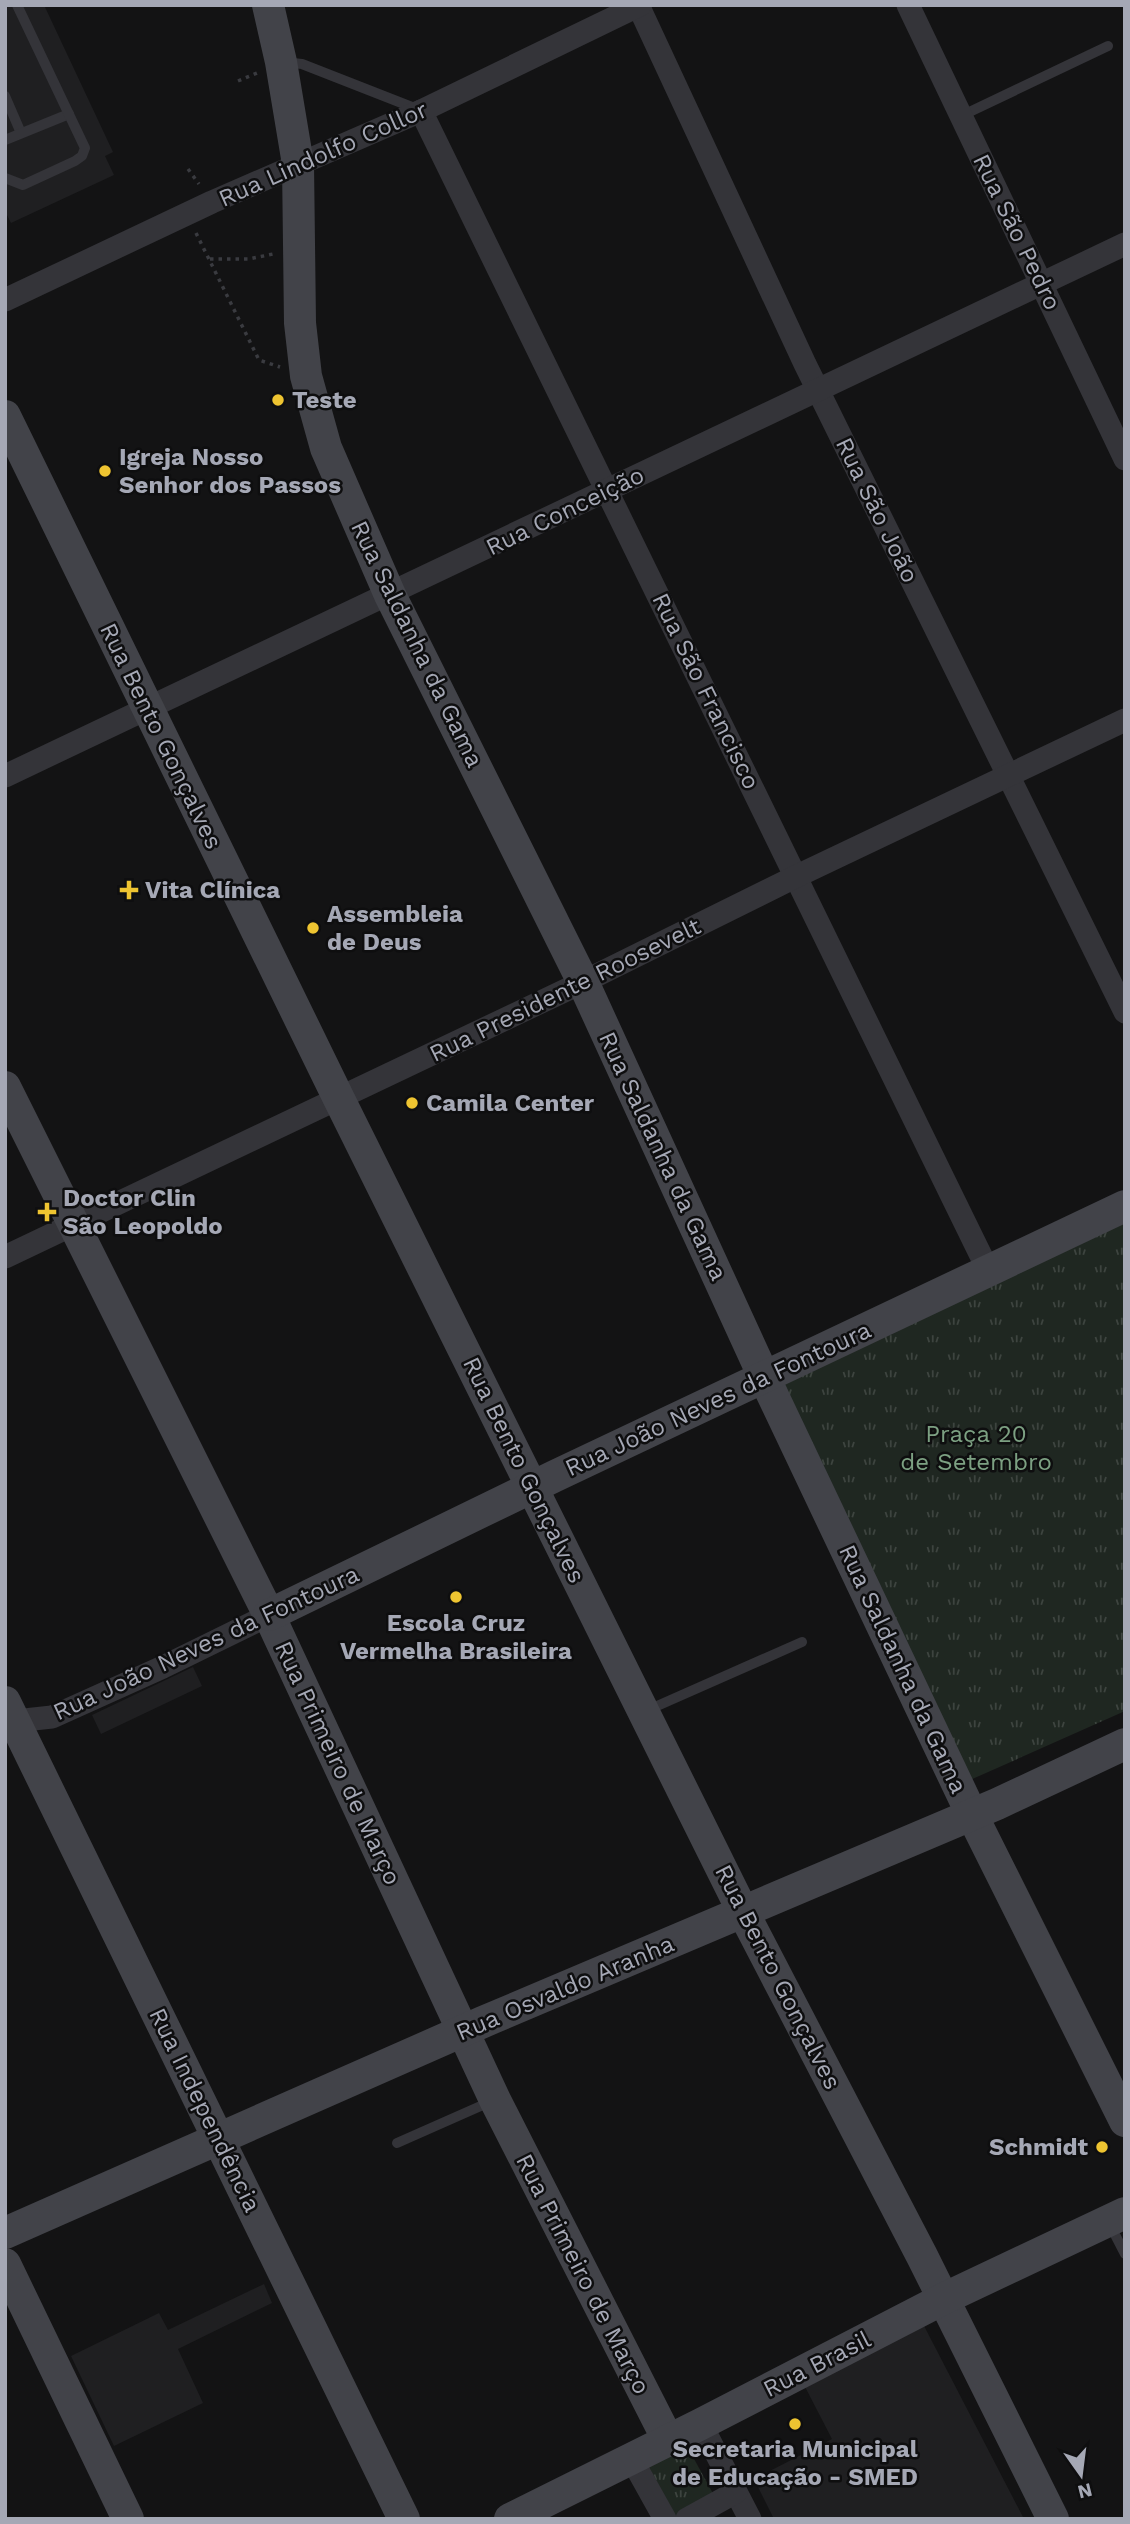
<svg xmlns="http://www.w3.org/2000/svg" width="1130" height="2524" font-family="'Work Sans',sans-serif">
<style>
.built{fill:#1f1f21}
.park{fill:url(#park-tufts)}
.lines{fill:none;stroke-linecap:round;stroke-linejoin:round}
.path{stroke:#3a3b40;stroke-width:3.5;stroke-dasharray:3.5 5;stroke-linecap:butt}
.lane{stroke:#343439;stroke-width:10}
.street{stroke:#343439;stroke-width:23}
.secondary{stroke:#424349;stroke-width:32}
.poi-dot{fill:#eec431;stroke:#0e0e0f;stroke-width:2.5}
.labels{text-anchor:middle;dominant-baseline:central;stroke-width:5;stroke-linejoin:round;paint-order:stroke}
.street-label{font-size:24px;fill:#a5a8b5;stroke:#0e0e0f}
.poi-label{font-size:24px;font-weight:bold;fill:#a5a8b5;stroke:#0e0e0f;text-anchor:start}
.park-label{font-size:24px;fill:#7ca082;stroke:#0e0e0f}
</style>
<defs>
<pattern id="park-tufts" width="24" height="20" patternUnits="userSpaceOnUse" patternTransform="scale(1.75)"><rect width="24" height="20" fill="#1f2721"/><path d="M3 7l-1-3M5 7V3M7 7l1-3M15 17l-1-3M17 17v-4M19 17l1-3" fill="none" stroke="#3d443f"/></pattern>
</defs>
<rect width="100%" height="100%" fill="#131314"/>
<!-- built -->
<g class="built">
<polygon points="5,5 44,5 113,152 105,156 114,175 11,223 5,211"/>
<polygon points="193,1667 202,1686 101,1734 92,1715"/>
<polygon points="264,2284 272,2303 178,2349 203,2403 114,2446 71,2356 159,2313 168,2330"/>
<polygon points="921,2320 1024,2519 774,2519 754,2479 832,2439 802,2381"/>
</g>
<!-- park -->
<g class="park">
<polygon points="1125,1211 1125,1711 970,1780 776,1375"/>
<polygon points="682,2437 716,2499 677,2519 644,2458"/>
</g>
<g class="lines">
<!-- path -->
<g class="path">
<polyline points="238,81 257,73"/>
<polyline points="188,169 199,184"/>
<polyline points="196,233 259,360 280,367"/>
<polyline points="210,259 249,259 273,254"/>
</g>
<!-- lane -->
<g class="lane">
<polyline points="284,62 302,64 417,109"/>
<polyline points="5,96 21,133"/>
<polyline points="961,116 1108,46"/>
<polyline points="5,140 69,114"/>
<polyline points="5,178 23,185 75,161 82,156 85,148 17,5"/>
<polyline points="648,1710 802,1642"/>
<polyline points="397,2143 492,2101"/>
<polyline points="1109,2223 1125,2254"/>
</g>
<!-- street -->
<g class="street">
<polyline points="638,5 805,364 1125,1012"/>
<polyline points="908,5 1125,459"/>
<polyline points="421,111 989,1272"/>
<polyline points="5,300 212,202 421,111 640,5"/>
<polyline points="5,776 1125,244"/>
<polyline points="5,1257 583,982 797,876 1125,720"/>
<polyline points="5,1726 15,1721 52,1717 163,1667 269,1615"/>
<polyline points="701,2424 750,2519"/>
<polyline points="631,2458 665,2519"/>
<polyline points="687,2519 736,2492"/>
</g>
<!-- secondary -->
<g class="secondary">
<polyline points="268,5 281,62 298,164 300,323 306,376 326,448 390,595 583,982 764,1377 972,1815 1125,2121"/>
<polyline points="5,416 339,1099 743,1912 922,2256 1053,2519"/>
<polyline points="5,1087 269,1615 495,2100 668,2440"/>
<polyline points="269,1615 555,1476 1125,1206"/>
<polyline points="5,1702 404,2519"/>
<polyline points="5,2233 483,2022 997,1804 1125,1744"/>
<polyline points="5,2264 128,2519"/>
<polyline points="510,2519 701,2424 943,2299 1125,2213"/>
</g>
</g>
<!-- markers -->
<g class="poi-dot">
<circle cx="278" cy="400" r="7"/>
<circle cx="105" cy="471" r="7"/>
<path d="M125.5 879.5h7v7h7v7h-7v7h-7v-7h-7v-7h7z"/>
<circle cx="313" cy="928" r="7"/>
<circle cx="412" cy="1103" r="7"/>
<path d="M43.5 1201.5h7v7h7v7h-7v7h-7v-7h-7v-7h7z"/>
<circle cx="456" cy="1597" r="7"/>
<circle cx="1102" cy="2147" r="7"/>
<circle cx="795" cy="2424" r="7"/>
</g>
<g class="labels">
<!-- street labels -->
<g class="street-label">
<text transform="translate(323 154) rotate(-24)">Rua Lindolfo Collor</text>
<text transform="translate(1017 232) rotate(64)">Rua São Pedro</text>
<text transform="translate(877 510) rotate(64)">Rua São João</text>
<text transform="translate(565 511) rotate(-26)">Rua Conceição</text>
<text transform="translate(417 644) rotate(64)">Rua Saldanha da Gama</text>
<text transform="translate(706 691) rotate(64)">Rua São Francisco</text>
<text transform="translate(161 736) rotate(64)">Rua Bento Gonçalves</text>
<text transform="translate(565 990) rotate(-26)">Rua Presidente Roosevelt</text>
<text transform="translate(663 1156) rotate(65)">Rua Saldanha da Gama</text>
<text transform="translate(718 1399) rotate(-25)">Rua João Neves da Fontoura</text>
<text transform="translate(524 1470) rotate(64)">Rua Bento Gonçalves</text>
<text transform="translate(206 1643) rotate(-25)">Rua João Neves da Fontoura</text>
<text transform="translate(903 1669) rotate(65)">Rua Saldanha da Gama</text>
<text transform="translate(338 1763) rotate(65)">Rua Primeiro de Março</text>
<text transform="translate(778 1977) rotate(63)">Rua Bento Gonçalves</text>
<text transform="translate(565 1988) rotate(-23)">Rua Osvaldo Aranha</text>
<text transform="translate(205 2110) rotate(64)">Rua Independência</text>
<text transform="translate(583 2274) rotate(63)">Rua Primeiro de Março</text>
<text transform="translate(817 2364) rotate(-27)">Rua Brasil</text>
</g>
<!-- poi labels -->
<g class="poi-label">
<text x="292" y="400">Teste</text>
<text x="119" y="457">Igreja Nosso<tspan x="119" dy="28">Senhor dos Passos</tspan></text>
<text x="145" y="890">Vita Clínica</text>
<text x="327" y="914">Assembleia<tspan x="327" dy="28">de Deus</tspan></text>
<text x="426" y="1103">Camila Center</text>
<text x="63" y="1198">Doctor Clin<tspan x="63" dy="28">São Leopoldo</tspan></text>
<text x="456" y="1623" text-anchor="middle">Escola Cruz<tspan x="456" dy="28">Vermelha Brasileira</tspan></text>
<text x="1088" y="2147" text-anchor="end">Schmidt</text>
<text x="795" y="2449" text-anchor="middle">Secretaria Municipal<tspan x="795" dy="28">de Educação - SMED</tspan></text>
</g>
<!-- park labels -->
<g class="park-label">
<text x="976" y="1434">Praça 20<tspan x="976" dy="28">de Setembro</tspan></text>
</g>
</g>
<!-- border -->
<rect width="1130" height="2524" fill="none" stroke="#a5a8b5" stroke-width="14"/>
<!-- north arrow -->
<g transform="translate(1081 2475) rotate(166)" stroke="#0e0e0f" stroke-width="5" paint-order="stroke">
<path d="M0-5L12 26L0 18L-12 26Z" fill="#a5a8b5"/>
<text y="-10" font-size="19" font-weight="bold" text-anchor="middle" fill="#a5a8b5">N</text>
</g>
</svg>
